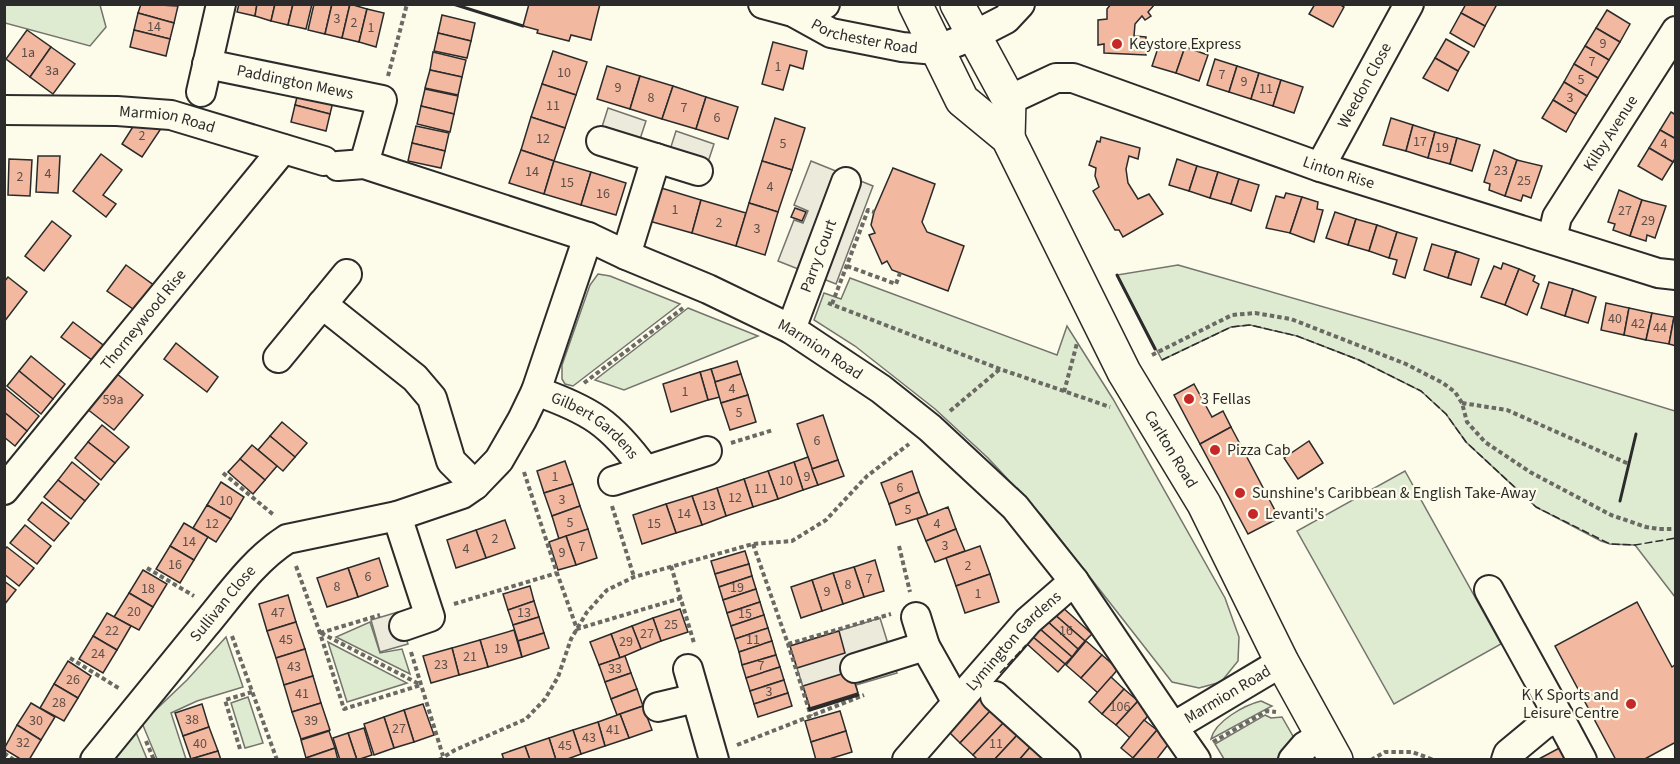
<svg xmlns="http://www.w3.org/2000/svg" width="1680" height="764" font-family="'Source Sans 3',sans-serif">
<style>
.green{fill:#deebd1;stroke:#74746e;stroke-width:1.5}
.parking{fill:#eceadb;stroke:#74746e;stroke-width:1.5}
.building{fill:#f2b8a0;stroke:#2b2b2b;stroke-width:1.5}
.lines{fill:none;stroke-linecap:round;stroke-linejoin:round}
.minor-casing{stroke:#2b2b2b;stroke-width:32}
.major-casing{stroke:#2b2b2b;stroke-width:36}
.path{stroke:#6a6964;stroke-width:4;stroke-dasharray:4.5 3;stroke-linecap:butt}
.minor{stroke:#fdfbea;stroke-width:28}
.major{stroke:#fdfbea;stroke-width:33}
.fence{stroke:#2b2b2b;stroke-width:1.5;stroke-dasharray:8 3;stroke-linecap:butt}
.wall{stroke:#2b2b2b;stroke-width:3}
.poi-dot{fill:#c62828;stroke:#fdfbea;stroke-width:2}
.labels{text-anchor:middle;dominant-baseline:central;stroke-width:4.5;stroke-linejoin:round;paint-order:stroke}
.number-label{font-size:14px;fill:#5d4e48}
.street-label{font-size:16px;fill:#2b2b2b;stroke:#fdfbea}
.poi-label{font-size:16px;fill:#2b2b2b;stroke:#fdfbea;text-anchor:start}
</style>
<rect width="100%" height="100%" fill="#fdfbea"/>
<!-- green -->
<g class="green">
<polygon points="100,5 106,27 90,46 5,23 5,5"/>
<polygon points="1178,265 1518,363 1675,411 1675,597 1635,545 1610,544 1601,541 1536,507 1466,442 1446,414 1421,391 1359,360 1297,336 1250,325 1231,327 1162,360 1117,275"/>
<polygon points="598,274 610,276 680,304 573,386 565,384 562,379 562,365 590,285"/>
<polygon points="850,278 1057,355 1067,326 1113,399 1225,598 1239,637 1238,661 1221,682 1199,688 1172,682 1042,516 988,458 935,409 855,346 814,320 824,293 841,299"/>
<polygon points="688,308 758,336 624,390 595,380"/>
<polygon points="1405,471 1501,644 1394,704 1297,531"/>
<polygon points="370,622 380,653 402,649 410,674 336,637"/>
<polygon points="226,637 243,687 197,701 171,713 186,759 157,759 142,723 187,680"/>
<polygon points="328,642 407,683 347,702"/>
<polygon points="248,697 263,743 245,748 231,703"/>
<path d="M 1261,701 L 1272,706 L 1211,739 C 1215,721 1245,705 1261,701 Z"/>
<polygon points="1265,715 1271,718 1282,717 1294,738 1277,759 1224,759 1215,744"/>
<polygon points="135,730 147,759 111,759"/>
</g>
<!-- parking -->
<g class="parking">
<polygon points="608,108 646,121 639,142 601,130"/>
<polygon points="676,131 714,144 707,165 669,153"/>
<polygon points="811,161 873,186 836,284 778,261 794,220 803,223 808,211 794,205"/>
<polygon points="398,612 408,644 380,652 371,620"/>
<polygon points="880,618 897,673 856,685 858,694 810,709 790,646"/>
</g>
<!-- building -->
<g class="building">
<polygon points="141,4 178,6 174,23 138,13"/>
<polygon points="239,4 257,4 255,16 237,12"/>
<polygon points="257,4 275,4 271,21 255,16"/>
<polygon points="275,4 293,4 288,25 271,21"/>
<polygon points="293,4 312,4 306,29 288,25"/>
<polygon points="314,4 332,4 325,34 308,30"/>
<polygon points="332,4 350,4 342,38 325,34"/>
<polygon points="350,4 367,9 359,42 342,38"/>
<polygon points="529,4 600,4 591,40 571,35 569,41 537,33 538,30 523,26"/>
<polygon points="1111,4 1155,4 1148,12 1151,16 1145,20 1142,16 1135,24 1134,36 1146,37 1146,55 1104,53 1104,44 1098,45 1098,20 1107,19 1107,9"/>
<polygon points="1315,4 1339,4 1344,7 1333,27 1309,14"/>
<polygon points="1466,4 1493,4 1496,6 1485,26 1461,13"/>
<polygon points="367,9 384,13 376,47 359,42"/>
<polygon points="1607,10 1630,24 1620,42 1596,28"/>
<polygon points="138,13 174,23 170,39 134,30"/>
<polygon points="1461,13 1485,26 1474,47 1450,33"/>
<polygon points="442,15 475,23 471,41 438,33"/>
<polygon points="1596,28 1620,42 1609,60 1585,46"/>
<polygon points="27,30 51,47 30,77 6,59"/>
<polygon points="134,30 170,39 166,56 130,47"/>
<polygon points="438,33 471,41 467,58 434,51"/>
<polygon points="1161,39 1185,47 1176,73 1152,66"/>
<polygon points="1446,39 1469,52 1458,71 1435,58"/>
<polygon points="773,42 807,51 803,69 790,65 783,90 762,84"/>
<polygon points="1585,46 1609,60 1598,78 1574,64"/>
<polygon points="51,47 75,64 53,94 30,77"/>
<polygon points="1185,47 1208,55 1199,81 1176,73"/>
<polygon points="553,51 587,62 576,95 542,84"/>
<polygon points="433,52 466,60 462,77 430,70"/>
<polygon points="1435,58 1458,71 1448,91 1423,78"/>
<polygon points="1215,59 1237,66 1229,92 1207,85"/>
<polygon points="1574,64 1598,78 1587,96 1564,82"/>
<polygon points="607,66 640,76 630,109 597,99"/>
<polygon points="1237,66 1259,73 1251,99 1229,92"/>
<polygon points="430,70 462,77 458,95 425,88"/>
<polygon points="1259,73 1281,80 1273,106 1251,99"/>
<polygon points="640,76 673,86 662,119 630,109"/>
<polygon points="1281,80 1303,87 1294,113 1273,106"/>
<polygon points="1564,82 1587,96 1576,114 1553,100"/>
<polygon points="542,84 576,95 565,128 531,117"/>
<polygon points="673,86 706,97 696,129 662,119"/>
<polygon points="299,89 334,98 330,114 295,105"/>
<polygon points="425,89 458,96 454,114 421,106"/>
<polygon points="706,97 738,107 728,139 696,129"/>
<polygon points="1553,100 1576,114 1566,132 1542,118"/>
<polygon points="295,105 330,114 326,131 291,122"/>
<polygon points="421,106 454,114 450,132 417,124"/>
<polygon points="1671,112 1676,115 1676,139 1660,130"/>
<polygon points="141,114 162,127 142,157 122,144"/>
<polygon points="531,117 565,128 554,161 521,150"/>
<polygon points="775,118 805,128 792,170 762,161"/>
<polygon points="1391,118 1413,125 1406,151 1383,145"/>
<polygon points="1413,125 1435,132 1428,158 1406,151"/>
<polygon points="416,126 449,133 445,151 412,143"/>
<polygon points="1660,130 1676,139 1676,157 1673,162 1649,148"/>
<polygon points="1435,132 1457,138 1450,164 1428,158"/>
<polygon points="1101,137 1140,148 1138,159 1129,156 1126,169 1128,183 1138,199 1149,194 1163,214 1123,237 1119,230 1115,230 1093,191 1099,187 1095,176 1096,168 1089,165 1097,141 1100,142"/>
<polygon points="1457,138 1480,145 1472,171 1450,164"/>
<polygon points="412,143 445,151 441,168 408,161"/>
<polygon points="1649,148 1673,162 1662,180 1638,166"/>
<polygon points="521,150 554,161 544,194 509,183"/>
<polygon points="1494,150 1517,160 1505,196 1489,190 1490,184 1484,182"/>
<polygon points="101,154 122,170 103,195 116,204 106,217 73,191"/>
<polygon points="38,156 60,156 58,193 36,192"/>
<polygon points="9,159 32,160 30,196 8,195"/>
<polygon points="1177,159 1197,166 1189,191 1169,185"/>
<polygon points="1517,160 1542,166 1531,198 1523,195 1521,201 1505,196"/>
<polygon points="554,161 591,172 581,205 544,194"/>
<polygon points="762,161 792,170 778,212 749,203"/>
<polygon points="1197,166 1218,172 1210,198 1189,191"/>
<polygon points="893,168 935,184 922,222 927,232 964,246 948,291 892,270 887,261 882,264 869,235 875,233 871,225 874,212"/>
<polygon points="591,172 626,183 616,215 581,205"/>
<polygon points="1218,172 1239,179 1231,204 1210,198"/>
<polygon points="1239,179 1259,185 1251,211 1231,204"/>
<polygon points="658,187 701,200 692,233 649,221"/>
<polygon points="1619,190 1642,200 1630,236 1613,230 1615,224 1608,222"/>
<polygon points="1286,193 1302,197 1290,233 1266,228 1276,196 1284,198"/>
<polygon points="1302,197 1318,202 1317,209 1323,210 1314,242 1290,233"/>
<polygon points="701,200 746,213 736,246 692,233"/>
<polygon points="1642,200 1666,206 1655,238 1647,235 1646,241 1630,236"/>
<polygon points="749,203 778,212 765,255 736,246"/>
<polygon points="795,208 806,212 802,221 791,217"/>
<polygon points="1335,212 1356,219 1348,245 1326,238"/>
<polygon points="1356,219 1377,225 1369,251 1348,245"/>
<polygon points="52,221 71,236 44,271 25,256"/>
<polygon points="1377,225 1397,232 1389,258 1369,251"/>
<polygon points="1397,232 1417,238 1405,278 1393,274 1397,260 1389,258"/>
<polygon points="1432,244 1456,251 1448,278 1424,270"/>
<polygon points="1456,251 1479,259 1471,285 1448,278"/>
<polygon points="1503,263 1519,269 1505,305 1481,297 1494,266 1501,269"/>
<polygon points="126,265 155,286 136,311 107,291"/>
<polygon points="1519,269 1535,276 1533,281 1539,284 1527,315 1505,305"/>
<polygon points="8,277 27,292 4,322 4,282"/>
<polygon points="1549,282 1573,289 1565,316 1541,308"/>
<polygon points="1573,289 1596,297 1588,323 1565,316"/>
<polygon points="1606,303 1629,308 1624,335 1601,330"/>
<polygon points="1629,308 1652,313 1646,340 1624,335"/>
<polygon points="1652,313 1674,317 1669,344 1646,340"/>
<polygon points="1674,317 1676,318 1676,346 1669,344"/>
<polygon points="73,322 107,348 96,363 61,337"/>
<polygon points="176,343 218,377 207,392 164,359"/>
<polygon points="31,356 65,384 53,399 19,371"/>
<polygon points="737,361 741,374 715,382 711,369"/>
<polygon points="111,369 143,395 114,430 82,405"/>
<polygon points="711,369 720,397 708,400 700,372"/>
<polygon points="19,371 53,399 41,414 7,386"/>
<polygon points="700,372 708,400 671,412 663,384"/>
<polygon points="741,374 748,395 721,403 715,382"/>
<polygon points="1194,384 1212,417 1223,411 1231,427 1200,444 1174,395"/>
<polygon points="5,388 39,416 27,431 4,412"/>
<polygon points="748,395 756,422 730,430 721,403"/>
<polygon points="4,412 27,431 15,446 4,437"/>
<polygon points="823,415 838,460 812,469 797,424"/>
<polygon points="282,422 307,443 295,457 270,436"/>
<polygon points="102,425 129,447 115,463 88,442"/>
<polygon points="1231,427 1279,518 1248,534 1200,444"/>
<polygon points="270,436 295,457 283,471 258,450"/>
<polygon points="1309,441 1323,463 1298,479 1284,458"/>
<polygon points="88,442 115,463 101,480 75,458"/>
<polygon points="252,445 277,466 265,480 240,459"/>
<polygon points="808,457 818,485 803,490 794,462"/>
<polygon points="240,459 265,480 253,494 228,472"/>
<polygon points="838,460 844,476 818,485 812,469"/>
<polygon points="565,461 573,484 544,493 537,471"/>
<polygon points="72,462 99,484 85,501 58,480"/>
<polygon points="794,462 803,490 778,499 768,471"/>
<polygon points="768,471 778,499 753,507 744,479"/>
<polygon points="912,471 919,492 889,504 881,483"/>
<polygon points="744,479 753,507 726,516 717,488"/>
<polygon points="58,480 85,501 71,519 44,497"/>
<polygon points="221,482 244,497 231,519 207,505"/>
<polygon points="573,484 580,506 552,516 544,493"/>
<polygon points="717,488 726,516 702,525 692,496"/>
<polygon points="919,492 928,515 896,525 889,504"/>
<polygon points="692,496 702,525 676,533 666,504"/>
<polygon points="42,502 69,523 54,541 28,520"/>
<polygon points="666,504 676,533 642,544 633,515"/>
<polygon points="207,505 231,519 216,542 193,528"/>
<polygon points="580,506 588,529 559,539 552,516"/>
<polygon points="948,507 956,529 926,541 917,519"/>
<polygon points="505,520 515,548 486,558 476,530"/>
<polygon points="184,523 208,537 194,560 170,546"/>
<polygon points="25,525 51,546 37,564 10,543"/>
<polygon points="588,529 597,558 576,565 566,536"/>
<polygon points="956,529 965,551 935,562 926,541"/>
<polygon points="476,530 486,558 456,568 447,540"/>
<polygon points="566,536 576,565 558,570 549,542"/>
<polygon points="170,546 194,560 180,583 156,569"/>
<polygon points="980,546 990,574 956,586 946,558"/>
<polygon points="7,547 34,568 19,586 4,574 4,550"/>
<polygon points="745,551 749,564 715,574 711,561"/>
<polygon points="379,558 388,586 358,597 348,568"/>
<polygon points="875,560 884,591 864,597 854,567"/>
<polygon points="749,564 752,576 719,587 715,574"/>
<polygon points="854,567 864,597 843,604 833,573"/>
<polygon points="348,568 358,597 327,607 317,578"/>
<polygon points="143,570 167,584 153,607 129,593"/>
<polygon points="833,573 843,604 822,611 812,580"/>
<polygon points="990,574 999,602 965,613 956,586"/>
<polygon points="752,576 756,589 723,600 719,587"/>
<polygon points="812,580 822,611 801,618 791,587"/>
<polygon points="4,581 16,590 4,605"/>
<polygon points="530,586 534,601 508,610 503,594"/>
<polygon points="756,589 760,602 727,613 723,600"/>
<polygon points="129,593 153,607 139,630 114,617"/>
<polygon points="288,595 296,622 267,631 259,604"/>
<polygon points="534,601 539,617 513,625 508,610"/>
<polygon points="760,602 764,615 731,626 727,613"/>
<polygon points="1637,602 1672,667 1676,664 1676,742 1643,760 1616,760 1555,646"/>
<polygon points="1061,606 1092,634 1085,641 1054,614"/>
<polygon points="680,609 688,632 661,641 653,618"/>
<polygon points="107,613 131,626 117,650 93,636"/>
<polygon points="1054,614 1085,641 1078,649 1047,621"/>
<polygon points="764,615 768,628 735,639 731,626"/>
<polygon points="539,617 544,633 518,641 513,625"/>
<polygon points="653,618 661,641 641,649 632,626"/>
<polygon points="1047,621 1078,649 1072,657 1040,629"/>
<polygon points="296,622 305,649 276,658 267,631"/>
<polygon points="632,626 641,649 620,658 611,634"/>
<polygon points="768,628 772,641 739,652 735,639"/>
<polygon points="1040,629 1072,657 1065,664 1033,637"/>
<polygon points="514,630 522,657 488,667 480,640"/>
<polygon points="839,631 845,653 797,668 790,646"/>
<polygon points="544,633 549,648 522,657 518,641"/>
<polygon points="611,634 620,658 599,665 590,642"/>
<polygon points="93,636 117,650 103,673 79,659"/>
<polygon points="1033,637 1065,664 1058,672 1027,644"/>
<polygon points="480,640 488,667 459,675 452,648"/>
<polygon points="772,641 776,655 742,665 739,652"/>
<polygon points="1086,641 1102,655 1081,678 1066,665"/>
<polygon points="452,648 459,675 431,683 423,656"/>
<polygon points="305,649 313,676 284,685 276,658"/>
<polygon points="776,655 780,667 746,678 742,665"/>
<polygon points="1102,655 1118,669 1098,693 1081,678"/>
<polygon points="625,656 631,673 605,682 599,665"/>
<polygon points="68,661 91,676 78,698 54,684"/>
<polygon points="780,667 784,680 750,691 746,678"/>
<polygon points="851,671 858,693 810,708 803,686"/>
<polygon points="631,673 637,689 611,699 605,682"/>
<polygon points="313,676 321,703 292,712 284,685"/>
<polygon points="1111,677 1124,689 1102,714 1089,702"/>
<polygon points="784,680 788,693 754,704 750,691"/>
<polygon points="54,684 78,698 64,721 40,708"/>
<polygon points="637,689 643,706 617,715 611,699"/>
<polygon points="1124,689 1138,701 1116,725 1102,714"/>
<polygon points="788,693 792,706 758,717 754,704"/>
<polygon points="980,696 993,708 960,743 947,730"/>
<polygon points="1138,701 1151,712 1130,738 1116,725"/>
<polygon points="31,703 55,717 41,740 17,725"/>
<polygon points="321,703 330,730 301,739 292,712"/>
<polygon points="202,704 209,727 183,736 175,713"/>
<polygon points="423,704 434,735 414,742 404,710"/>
<polygon points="643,706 652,730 629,738 620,714"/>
<polygon points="993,708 1006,720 973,755 960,743"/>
<polygon points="404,710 414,742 394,748 384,717"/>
<polygon points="840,711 846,731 811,742 805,721"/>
<polygon points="620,714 629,738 605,746 598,722"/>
<polygon points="384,717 394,748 374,755 364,724"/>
<polygon points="1006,720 1019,733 994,760 978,760 973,755"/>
<polygon points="1144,720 1157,730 1133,758 1121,748"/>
<polygon points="598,722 605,746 581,754 573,730"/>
<polygon points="17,725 41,740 29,760 22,760 4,749"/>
<polygon points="209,727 218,751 191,759 183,736"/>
<polygon points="364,728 372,755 357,760 348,733"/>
<polygon points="573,730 581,754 565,760 556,760 549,738"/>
<polygon points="1157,730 1170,742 1156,760 1135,760 1133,758"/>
<polygon points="329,731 335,748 306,758 301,740"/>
<polygon points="846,731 852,752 826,760 816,760 811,742"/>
<polygon points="348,733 357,760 340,760 333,738"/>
<polygon points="1019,733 1032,745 1019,760 994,760"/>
<polygon points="549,738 556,760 530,760 525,746"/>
<polygon points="1032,745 1046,757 1044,760 1019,760"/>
<polygon points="525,746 530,760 504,760 502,754"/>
<polygon points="1563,746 1570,760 1537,760"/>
<polygon points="335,748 338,760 307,760 306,758"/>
<polygon points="218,751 221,760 191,759"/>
</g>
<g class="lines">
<defs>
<g id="minor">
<path id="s1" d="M 763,4 L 793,12 L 831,33 L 902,47 L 936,50 L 975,35 L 1006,19 L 1020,4"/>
<polyline points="793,12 825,4"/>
<path id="s2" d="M 207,64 L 382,100 L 364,164"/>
<polyline points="201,92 221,4"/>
<path id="s3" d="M 1009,100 L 1056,78 L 1073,78 L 1320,167 L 1658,273 L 1676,275"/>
<path id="s4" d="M 4,110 L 117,111 L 171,115 L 324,161"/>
<polyline points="601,141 698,171"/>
<path id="s5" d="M 338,166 L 364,164 L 588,237 L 626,255 L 708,289 L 791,329 L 881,389 L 930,428 L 1015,507 L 1074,581 L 1173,727 L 1282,662"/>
<path id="s6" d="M 1320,167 L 1409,4"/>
<path id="s7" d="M 1552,239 L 1557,217 L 1676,31"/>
<polyline points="626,255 656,158"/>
<polyline points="322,304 415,378 432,398 451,461 475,485"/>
<path id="s8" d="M 791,329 L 846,182"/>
<polyline points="278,358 347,274"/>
<path id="s9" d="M 536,391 C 590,410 611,423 645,470"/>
<polyline points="613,481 707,451"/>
<path id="s10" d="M 4,490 L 283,149"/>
<polyline points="397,516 430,617 404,626"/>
<polyline points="1489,590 1559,717"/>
<polyline points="916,617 925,646 956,701"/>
<polyline points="855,668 925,646"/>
<polyline points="688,669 714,760"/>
<polyline points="995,696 1066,760"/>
<polyline points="658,707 696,698"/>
<polyline points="1173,727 1196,760"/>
<path id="s11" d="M 95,760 C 132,715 168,670 205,625 C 230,595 254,560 287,539 L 397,516 L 462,494 L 475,485 L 499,460 L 522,420 L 536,391 L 588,237"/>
<path id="s12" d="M 907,760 L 1028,621 L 1074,581"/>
<polyline points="1293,760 1305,746 1322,736"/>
<polyline points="1506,760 1508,754 1543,725 1559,717 1582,760"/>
</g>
<g id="major">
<path id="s13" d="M 915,4 L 962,100 L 1008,138 L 1124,372 L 1204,504 L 1282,662 L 1336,760"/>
<polyline points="957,4 1009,100 1008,138"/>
</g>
</defs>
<!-- minor casing -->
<use href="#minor" class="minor-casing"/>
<!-- major casing -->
<use href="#major" class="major-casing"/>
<!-- path -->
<g class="path">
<polyline points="388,76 407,4"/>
<polyline points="847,266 896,284 900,273"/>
<polyline points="828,303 1000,369 1110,407"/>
<polyline points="832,304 868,210 874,212"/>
<polyline points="1152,355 1232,315 1255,313 1291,319 1406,364 1443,383 1455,392 1462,403 1467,422 1485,442 1530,472 1611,515 1646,527 1659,529 1676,529"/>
<polyline points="584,383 683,308"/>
<polyline points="1064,392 1077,343"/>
<polyline points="1462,403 1507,410 1629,464"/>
<polyline points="950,411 1000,369"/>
<polyline points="731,443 773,430"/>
<polyline points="524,472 557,573 577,629 681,598"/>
<polyline points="223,473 275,516"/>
<polyline points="612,506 634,577"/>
<polyline points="753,544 788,644 811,716"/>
<polyline points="899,546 910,592"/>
<polyline points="296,566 320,633 344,709 421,685"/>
<polyline points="671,566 694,643"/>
<polyline points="147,568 194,596"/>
<polyline points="454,604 557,573"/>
<polyline points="320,633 380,615"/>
<polyline points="321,633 421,685"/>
<polyline points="232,636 277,760"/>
<polyline points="788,644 891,614"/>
<polyline points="411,652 443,756"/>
<polyline points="70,658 120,689"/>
<polyline points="146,741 154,760"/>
<polyline points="1213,742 1267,711 1276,712"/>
<polyline points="737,745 864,695"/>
<polyline points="240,749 225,700 252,692"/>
<polyline points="4,753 14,760"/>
<polyline points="439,760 455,750 526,719 545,699 558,677 571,639 587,612 607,590 634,577 753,544 792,541 826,520 867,476 909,444"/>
<polyline points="1371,760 1385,752 1412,752 1434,760"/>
</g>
<!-- minor -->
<use href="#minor" class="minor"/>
<!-- major -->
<use href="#major" class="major"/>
<!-- fence -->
<g class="fence">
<polyline points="1162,360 1231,327 1250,325 1297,336 1359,360 1421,391 1446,414 1466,442 1536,507 1610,544 1635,545 1676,538"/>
<polyline points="1000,673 1026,645"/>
</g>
<!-- wall -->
<g class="wall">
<polyline points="453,4 523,26"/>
<polyline points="1117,275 1155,349"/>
<polyline points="1620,501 1636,434"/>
<polyline points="809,708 810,710 858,695"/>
</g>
</g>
<!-- markers -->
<g class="poi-dot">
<circle cx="1117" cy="44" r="6"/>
<circle cx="1189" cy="399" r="6"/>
<circle cx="1215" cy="450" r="6"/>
<circle cx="1240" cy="493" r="6"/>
<circle cx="1253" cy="514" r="6"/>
<circle cx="1631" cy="704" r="6"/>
</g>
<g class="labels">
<!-- number labels -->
<g class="number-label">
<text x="337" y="19">3</text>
<text x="354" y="23">2</text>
<text x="154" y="27">14</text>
<text x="371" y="28">1</text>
<text x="1603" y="44">9</text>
<text x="28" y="53">1a</text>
<text x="1592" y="62">7</text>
<text x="778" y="67">1</text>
<text x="52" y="71">3a</text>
<text x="564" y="73">10</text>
<text x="1222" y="75">7</text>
<text x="1581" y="80">5</text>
<text x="1244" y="82">9</text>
<text x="618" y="88">9</text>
<text x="1266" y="89">11</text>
<text x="651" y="98">8</text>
<text x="1570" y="98">3</text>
<text x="553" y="106">11</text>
<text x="684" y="108">7</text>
<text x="717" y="118">6</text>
<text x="142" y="136">2</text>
<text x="543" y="139">12</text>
<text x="1420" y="142">17</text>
<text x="783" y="144">5</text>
<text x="1664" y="144">4</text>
<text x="1442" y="148">19</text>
<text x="1501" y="171">23</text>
<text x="532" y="172">14</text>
<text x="48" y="174">4</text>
<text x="20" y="177">2</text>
<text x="1524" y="181">25</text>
<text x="567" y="183">15</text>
<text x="770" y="187">4</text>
<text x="603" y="194">16</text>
<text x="675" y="210">1</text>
<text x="1625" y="211">27</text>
<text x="1648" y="221">29</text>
<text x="719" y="223">2</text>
<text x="757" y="229">3</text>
<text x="1615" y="319">40</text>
<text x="1638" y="324">42</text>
<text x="1660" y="328">44</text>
<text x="732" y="389">4</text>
<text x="685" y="392">1</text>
<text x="113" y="400">59a</text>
<text x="739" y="413">5</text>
<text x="817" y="441">6</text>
<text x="555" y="477">1</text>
<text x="807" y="477">9</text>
<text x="786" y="481">10</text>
<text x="900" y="488">6</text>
<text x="761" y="489">11</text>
<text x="735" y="498">12</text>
<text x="562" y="500">3</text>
<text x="226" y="501">10</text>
<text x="709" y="506">13</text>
<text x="908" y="510">5</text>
<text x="684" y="514">14</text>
<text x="570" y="523">5</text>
<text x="212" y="524">12</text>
<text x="654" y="524">15</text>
<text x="937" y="524">4</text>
<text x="495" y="539">2</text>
<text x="189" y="542">14</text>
<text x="945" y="546">3</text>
<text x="582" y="547">7</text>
<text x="466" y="549">4</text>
<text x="562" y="553">9</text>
<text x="175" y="565">16</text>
<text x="968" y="566">2</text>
<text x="368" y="577">6</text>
<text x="869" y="579">7</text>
<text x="848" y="585">8</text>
<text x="337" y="587">8</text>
<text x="737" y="588">19</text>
<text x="148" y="589">18</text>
<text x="827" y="592">9</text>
<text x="978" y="594">1</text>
<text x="134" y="612">20</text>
<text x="278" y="613">47</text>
<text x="524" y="613">13</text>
<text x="745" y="614">15</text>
<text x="671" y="625">25</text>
<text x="112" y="631">22</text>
<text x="1066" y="631">16</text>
<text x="647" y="634">27</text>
<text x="286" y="640">45</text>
<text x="753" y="640">11</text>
<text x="626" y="642">29</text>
<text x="501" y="649">19</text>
<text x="98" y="654">24</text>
<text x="470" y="657">21</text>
<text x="441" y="665">23</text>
<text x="761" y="666">7</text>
<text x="294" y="667">43</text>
<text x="615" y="669">33</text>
<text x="73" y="680">26</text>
<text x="769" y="692">3</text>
<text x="302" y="694">41</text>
<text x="59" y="703">28</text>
<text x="1120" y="707">106</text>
<text x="192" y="720">38</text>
<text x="36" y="721">30</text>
<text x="311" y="721">39</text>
<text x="399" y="729">27</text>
<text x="613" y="730">41</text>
<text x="589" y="738">43</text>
<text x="23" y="743">32</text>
<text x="200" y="744">40</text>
<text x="996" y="744">11</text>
<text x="565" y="746">45</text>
</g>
<!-- street labels -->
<g class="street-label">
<text stroke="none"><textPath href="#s1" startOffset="108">Porchester Road</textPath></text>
<text stroke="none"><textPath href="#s2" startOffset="90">Paddington Mews</textPath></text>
<text stroke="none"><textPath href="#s6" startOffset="93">Weedon Close</textPath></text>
<text stroke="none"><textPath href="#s4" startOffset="164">Marmion Road</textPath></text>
<text stroke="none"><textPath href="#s7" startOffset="122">Kilby Avenue</textPath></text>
<text stroke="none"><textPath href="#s3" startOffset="351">Linton Rise</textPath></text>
<text stroke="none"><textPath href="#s8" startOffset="78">Parry Court</textPath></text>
<text stroke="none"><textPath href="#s10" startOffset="220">Thorneywood Rise</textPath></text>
<text stroke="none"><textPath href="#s5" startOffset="520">Marmion Road</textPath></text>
<text stroke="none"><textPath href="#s9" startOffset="69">Gilbert Gardens</textPath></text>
<text stroke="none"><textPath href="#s13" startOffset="518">Carlton Road</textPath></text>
<text stroke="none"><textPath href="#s11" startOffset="202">Sullivan Close</textPath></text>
<text stroke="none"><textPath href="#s12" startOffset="160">Lymington Gardens</textPath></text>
<text stroke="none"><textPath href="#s5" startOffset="1106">Marmion Road</textPath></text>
</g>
<!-- poi labels -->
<g class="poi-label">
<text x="1129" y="44">Keystore Express</text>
<text x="1201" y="399">3 Fellas</text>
<text x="1227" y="450">Pizza Cab</text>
<text x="1252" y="493">Sunshine's Caribbean &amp; English Take-Away</text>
<text x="1265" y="514">Levanti's</text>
<text x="1619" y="695" text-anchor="end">K K Sports and<tspan x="1619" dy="18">Leisure Centre</tspan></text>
</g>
</g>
<!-- border -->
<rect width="1680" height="764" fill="none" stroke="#2b2b2b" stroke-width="12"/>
</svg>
